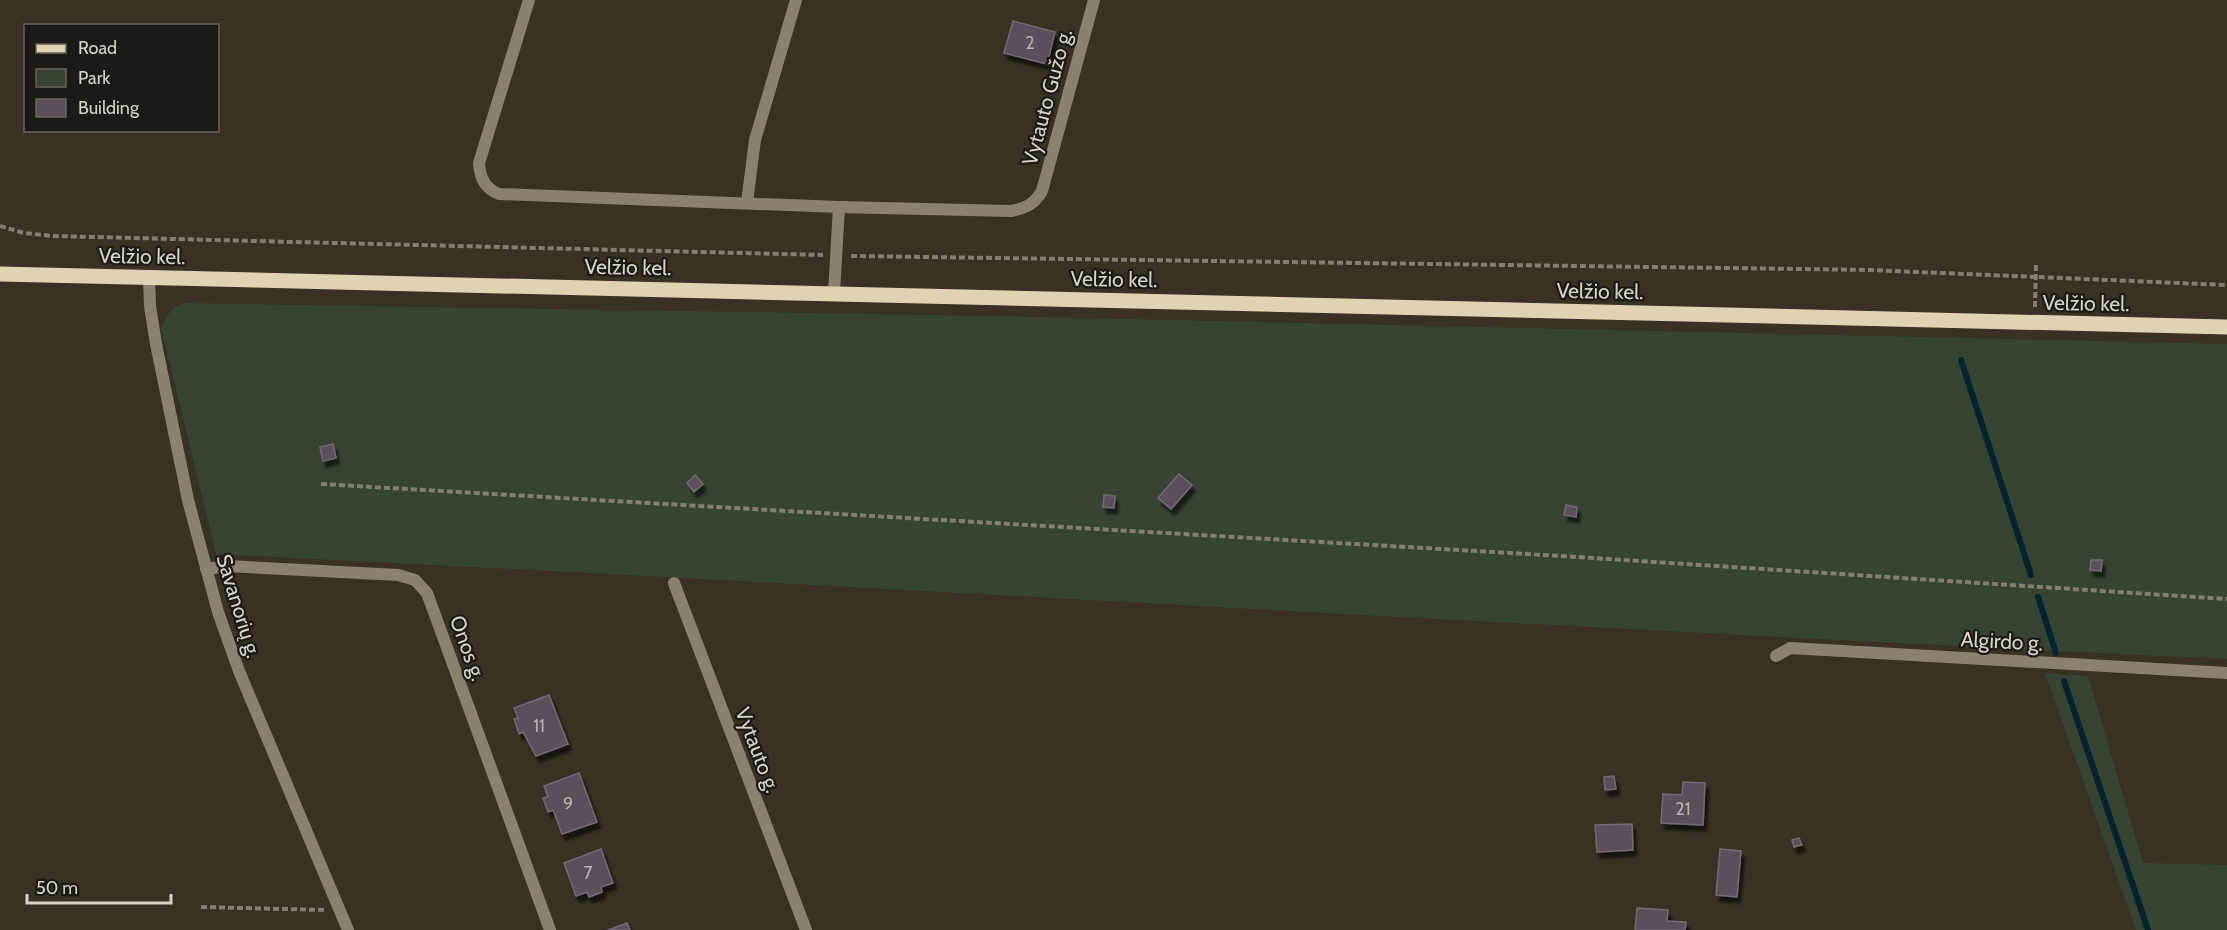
<svg xmlns="http://www.w3.org/2000/svg" width="2227" height="930" font-family="Cabin,sans-serif">
<style>
.green{fill:#374433}
.lines{fill:none;stroke-linecap:round;stroke-linejoin:round}
.stream{stroke:#03242e;stroke-width:6}
.building{fill:#5b4f5b;stroke:#766976;stroke-width:1.5;filter:url(#shadow)}
.path{stroke:#847e74;stroke-width:4;stroke-dasharray:6 3;stroke-linecap:butt}
.minor{stroke:#8a8173;stroke-width:12}
.primary{stroke:#e2d1b3;stroke-width:15}
.labels{text-anchor:middle;dominant-baseline:central;stroke-width:4.5;stroke-linejoin:round;paint-order:stroke}
.number-label{font-size:18px;fill:#b8b1ae}
.street-label{font-size:21px;fill:#d7d2ca;stroke:#1d1914}
</style>
<defs>
<filter id="shadow"><feDropShadow dx="3.5" dy="6" stdDeviation="1.5" flood-color="#0009"/></filter>
</defs>
<rect width="100%" height="100%" fill="#383124"/>
<!-- green -->
<g class="green">
<path d="M 182,303 L 996,316 L 2227,344 L 2227,659 C 1556,628 886,587 216,554 L 161,327 L 171,310 Z"/>
<polygon points="2045,673 2088,676 2143,863 2227,865 2227,930 2136,930"/>
</g>
<g class="lines">
<!-- stream -->
<g class="stream">
<polyline points="1961,360 2031,575"/>
<polyline points="2038,597 2056,653"/>
<polyline points="2064,681 2148,930"/>
</g>
</g>
<!-- building -->
<g class="building">
<polygon points="1013,21 1055,32 1047,64 1004,53"/>
<polygon points="333,444 336,458 323,461 320,447"/>
<polygon points="1179,474 1192,485 1171,509 1158,498"/>
<polygon points="695,475 703,484 694,492 687,483"/>
<polygon points="1104,495 1115,496 1114,508 1103,507"/>
<polygon points="1566,505 1577,507 1576,517 1564,515"/>
<polygon points="2091,560 2102,560 2101,571 2090,570"/>
<polygon points="549,695 568,744 536,756 523,732 519,734 514,719 518,718 514,708"/>
<polygon points="579,773 597,822 562,834 553,810 548,812 543,798 548,797 544,786"/>
<polygon points="1614,776 1616,789 1605,790 1604,777"/>
<polygon points="1683,782 1705,783 1703,825 1661,823 1663,794 1682,795"/>
<polygon points="1632,824 1633,850 1597,852 1595,825"/>
<polygon points="1799,838 1802,845 1794,847 1792,840"/>
<polygon points="601,849 613,883 601,887 602,892 589,897 587,892 576,896 564,863"/>
<polygon points="1720,849 1741,851 1737,897 1716,895"/>
<polygon points="1637,908 1668,910 1667,921 1686,922 1685,930 1635,930"/>
<polygon points="627,923 630,930 608,930"/>
</g>
<g class="lines">
<!-- path -->
<g class="path">
<polyline points="0,226 24,233 53,236 823,255"/>
<polyline points="851,256 1870,270 2227,285"/>
<polyline points="2035,307 2036,263"/>
<polyline points="321,484 1562,556 2227,599"/>
<polyline points="201,907 324,910"/>
</g>
<!-- minor -->
<g class="minor">
<path d="M 529,0 L 479,163 C 480,177 484,188 499,194 L 839,207 L 1011,211 C 1027,208 1034,204 1042,191 L 1094,0"/>
<polyline points="747,202 755,140 796,0"/>
<polyline points="149,277 150,306 156,344 188,500 218,612 239,671 348,930"/>
<polyline points="834,293 839,207"/>
<polyline points="206,569 227,566 398,575 415,580 427,593 550,930"/>
<polyline points="674,583 806,930"/>
<polyline points="1776,656 1790,648 2227,673"/>
</g>
<!-- primary -->
<polyline class="primary" points="0,274 2227,327"/>
</g>
<g class="labels">
<!-- number labels -->
<g class="number-label">
<text x="1030" y="43">2</text>
<text x="539" y="726">11</text>
<text x="568" y="804">9</text>
<text x="1683" y="809">21</text>
<text x="588" y="873">7</text>
</g>
<!-- street labels -->
<g class="street-label">
<text transform="translate(1047 97) rotate(-75)">Vytauto Gužo g.</text>
<text transform="translate(142 256) rotate(1)">Velžio kel.</text>
<text transform="translate(628 267) rotate(1)">Velžio kel.</text>
<text transform="translate(1114 279) rotate(1)">Velžio kel.</text>
<text transform="translate(1600 291) rotate(1)">Velžio kel.</text>
<text transform="translate(2086 303) rotate(1)">Velžio kel.</text>
<text transform="translate(239 606) rotate(73)">Savanorių g.</text>
<text transform="translate(2002 641) rotate(3)">Algirdo g.</text>
<text transform="translate(468 648) rotate(70)">Onos g.</text>
<text transform="translate(758 750) rotate(69)">Vytauto g.</text>
</g>
</g>
<!-- legend -->
<rect x="24" y="24" width="195" height="108" fill="#1d1914" stroke="#67635d" stroke-width="1.5"/>
<rect x="36" y="44" width="30" height="9" fill="#e2d1b3" stroke="#67635d" stroke-width="1.5"/>
<text x="78" y="54" font-size="18" fill="#d7d2ca">Road</text>
<rect x="36" y="69" width="30" height="18" fill="#374433" stroke="#67635d" stroke-width="1.5"/>
<text x="78" y="84" font-size="18" fill="#d7d2ca">Park</text>
<rect x="36" y="99" width="30" height="18" fill="#5b4f5b" stroke="#67635d" stroke-width="1.5"/>
<text x="78" y="114" font-size="18" fill="#d7d2ca">Building</text>
<!-- scale -->
<path d="M27 894v9h144v-9" fill="none" stroke="#d7d2ca" stroke-width="3"/>
<text x="36" y="894" font-size="18" fill="#d7d2ca" stroke="#1d1914" stroke-width="4.5" paint-order="stroke">50 m</text>
</svg>
